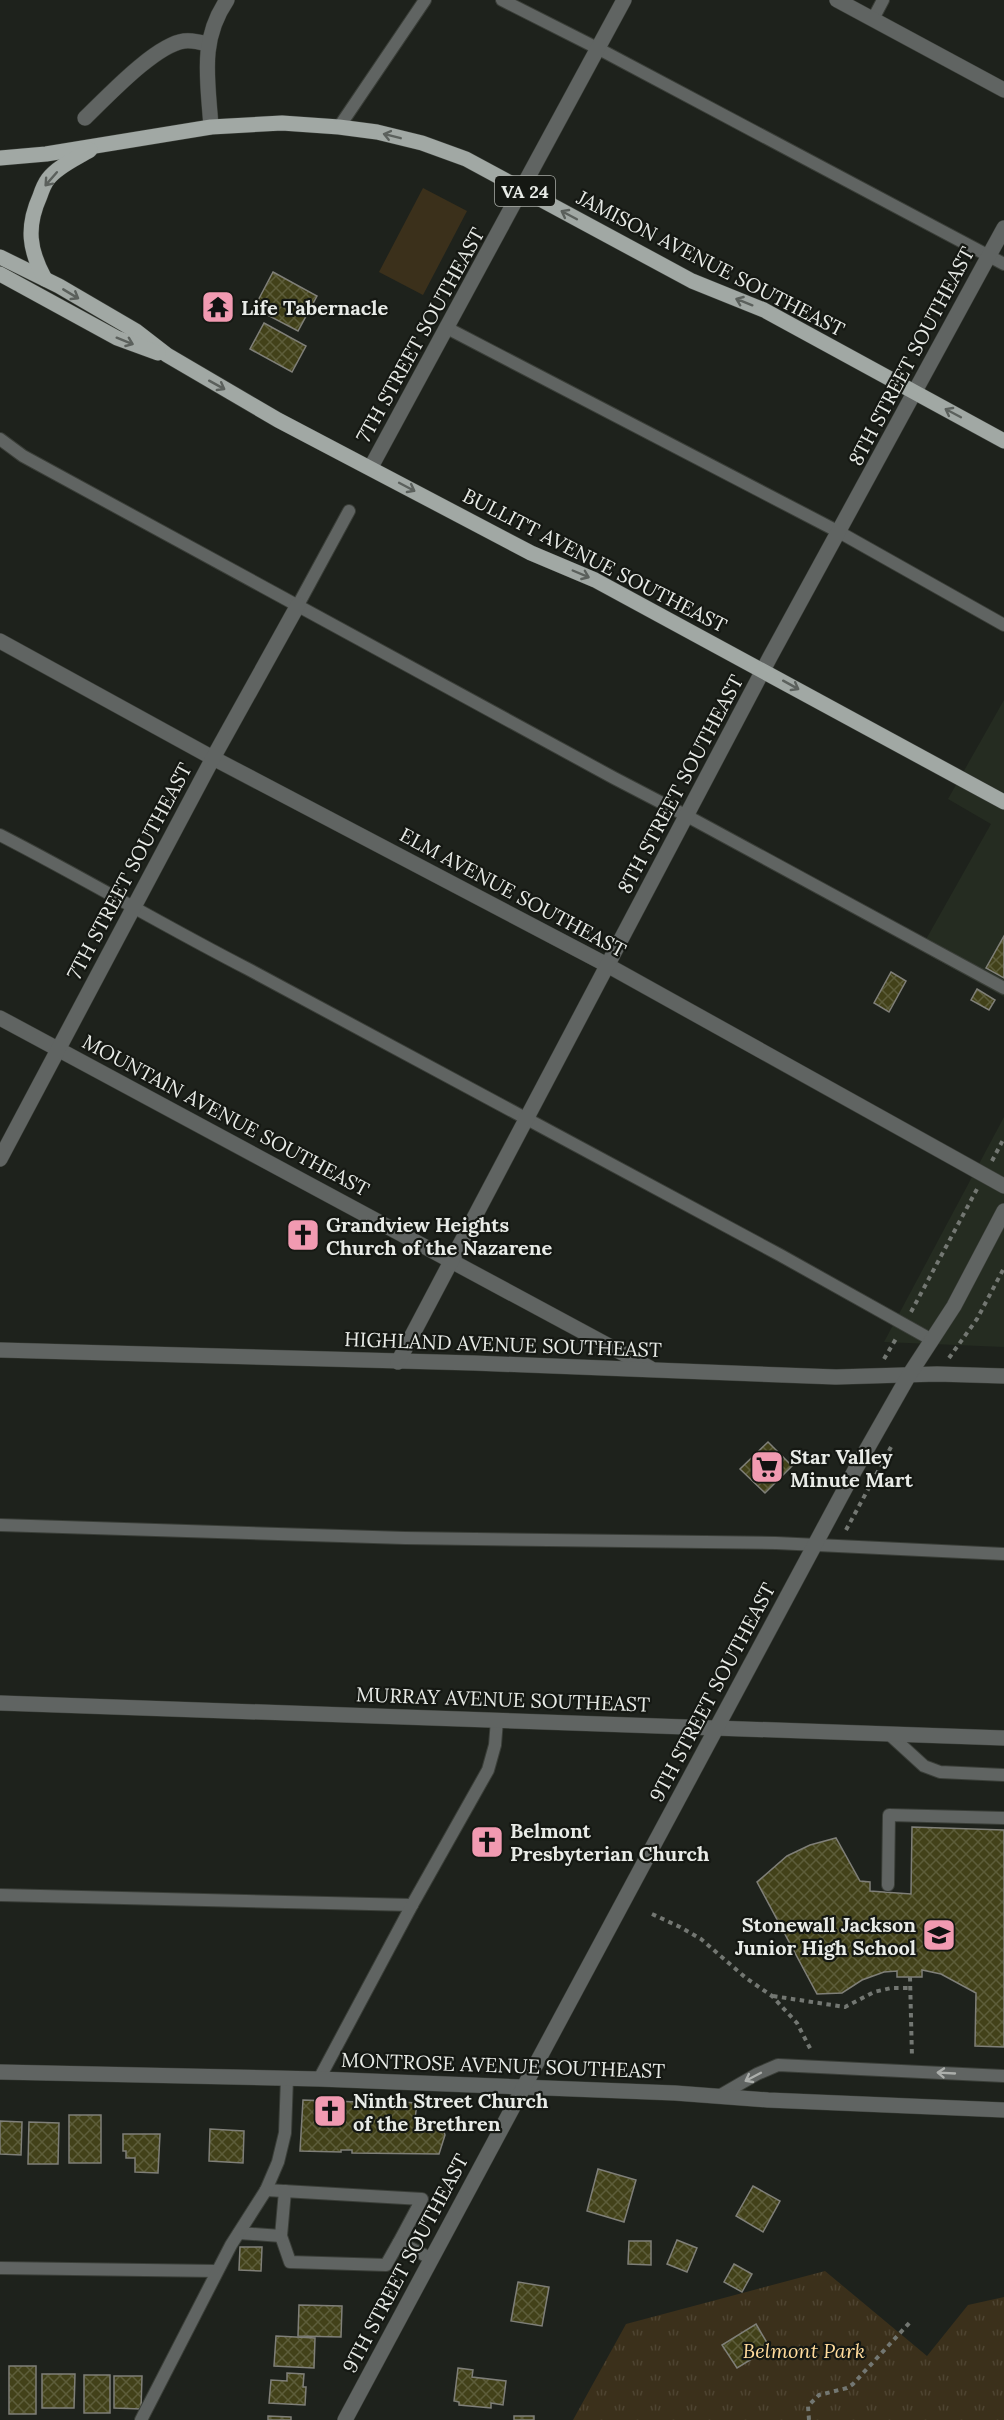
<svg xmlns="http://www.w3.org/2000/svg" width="1004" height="2420" font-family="Lora,serif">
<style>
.built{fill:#252c21}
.grass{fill:url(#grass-tufts)}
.pitch{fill:#3b301b}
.building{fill:url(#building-cross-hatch);stroke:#7f7f78;stroke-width:1.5}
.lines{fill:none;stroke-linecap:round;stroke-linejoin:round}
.service-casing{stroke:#3a3e38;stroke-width:14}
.minor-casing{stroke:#3a3e38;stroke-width:16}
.tertiary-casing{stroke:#3a3e38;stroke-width:16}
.primary-casing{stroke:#3a3e38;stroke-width:16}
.path{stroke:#737772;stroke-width:4;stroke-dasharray:4.5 4.5;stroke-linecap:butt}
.service{stroke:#606462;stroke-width:12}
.minor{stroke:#606462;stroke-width:15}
.tertiary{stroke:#606462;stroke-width:15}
.primary{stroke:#a1a8a4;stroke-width:15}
.oneway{stroke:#5b605c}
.oneway2{stroke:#abaeab}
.labels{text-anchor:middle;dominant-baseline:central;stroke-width:4.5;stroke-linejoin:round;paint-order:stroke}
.shield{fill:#151813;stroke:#a9aca7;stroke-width:1.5}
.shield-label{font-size:18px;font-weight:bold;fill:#e8ebe7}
.street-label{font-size:20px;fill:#e8ebe7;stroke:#151813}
.poi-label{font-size:20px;font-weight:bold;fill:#e8ebe7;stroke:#151813;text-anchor:start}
.park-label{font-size:20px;font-style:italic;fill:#ffdb9c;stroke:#151813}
</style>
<defs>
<pattern id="grass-tufts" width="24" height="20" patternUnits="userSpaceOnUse" patternTransform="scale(1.5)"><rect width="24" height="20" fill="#3b301b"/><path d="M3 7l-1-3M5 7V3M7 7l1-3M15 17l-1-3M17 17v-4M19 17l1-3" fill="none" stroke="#4e4431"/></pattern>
<pattern id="building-cross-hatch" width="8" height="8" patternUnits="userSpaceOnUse" patternTransform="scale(1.5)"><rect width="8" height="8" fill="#424119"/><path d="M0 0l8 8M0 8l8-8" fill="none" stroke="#5d5d3a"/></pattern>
</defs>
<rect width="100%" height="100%" fill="#1e221c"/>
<!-- built -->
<g class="built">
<polygon points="1004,700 1004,997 920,950 991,824 948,799"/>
<polygon points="1004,1117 1004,1347 884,1342"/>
</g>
<!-- grass -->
<polygon class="grass" points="825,2271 927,2356 968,2305 1004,2297 1004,2420 573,2420 626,2324"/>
<!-- pitch -->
<polygon class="pitch" points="423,188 467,211 423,295 379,272"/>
<!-- building -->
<g class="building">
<polygon points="273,272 317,296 298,331 254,308"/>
<polygon points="264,323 306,346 292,372 250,349"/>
<polygon points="1004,936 1004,978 986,968"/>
<polygon points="891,972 906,981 889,1012 874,1003"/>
<polygon points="977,989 995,1000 989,1010 971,1000"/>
<polygon points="768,1442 792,1466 765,1493 740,1469"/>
<polygon points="912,1827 1004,1830 1004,2047 975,2046 976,1993 941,1974 922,1970 922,1977 897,1977 897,1971 884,1972 862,1980 842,1993 817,1994 757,1882 787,1856 810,1845 836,1838 860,1881 870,1882 870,1891 911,1894"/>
<polygon points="303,2100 358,2102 357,2105 383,2104 391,2106 392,2103 401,2102 417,2103 415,2119 441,2122 445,2135 439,2154 352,2153 352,2150 341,2150 341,2152 300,2151"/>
<rect x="69" y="2115" width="32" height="48"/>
<polygon points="0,2121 22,2122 21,2155 0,2154"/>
<polygon points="29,2122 59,2123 58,2164 28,2164"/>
<polygon points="210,2129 244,2131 243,2163 209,2161"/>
<polygon points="123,2134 160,2134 158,2173 135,2172 135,2158 126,2158 126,2151 123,2151"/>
<polygon points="598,2169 636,2180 624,2222 587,2211"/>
<polygon points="753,2186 780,2201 763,2232 736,2216"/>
<polygon points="677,2240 697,2248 687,2272 667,2264"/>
<polygon points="629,2241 651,2241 651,2265 628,2264"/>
<polygon points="240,2247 262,2247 261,2271 239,2270"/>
<polygon points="734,2264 752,2274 742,2292 724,2282"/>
<polygon points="518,2282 549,2287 542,2326 511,2321"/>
<polygon points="299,2305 342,2306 341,2337 298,2336"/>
<polygon points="756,2324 770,2348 737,2368 722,2345"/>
<polygon points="276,2336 315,2338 314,2368 274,2366"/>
<rect x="9" y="2366" width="27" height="48"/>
<polygon points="458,2368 473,2370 472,2377 506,2381 503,2405 491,2403 491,2408 459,2405 459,2402 454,2401"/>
<polygon points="287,2373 304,2374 303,2387 306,2387 305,2405 269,2403 271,2380 287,2381"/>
<polygon points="42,2374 75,2374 74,2408 42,2408"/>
<rect x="84" y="2375" width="26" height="38"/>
<polygon points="114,2376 142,2376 141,2409 114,2408"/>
<polygon points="268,2416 291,2417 291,2420 268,2420"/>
<rect x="514" y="2416" width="20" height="4"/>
</g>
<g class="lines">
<defs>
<g id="service">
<polyline points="502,0 599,49 1004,264"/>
<polyline points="873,19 883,0"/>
<polyline points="339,127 425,0"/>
<polyline points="447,328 839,532 1004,625"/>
<polyline points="0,439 23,456 614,778 687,816 1004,988"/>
<polyline points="298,605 349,511"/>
<path d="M 0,835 C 84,878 164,926 248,969 L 780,1255 L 932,1340"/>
<polyline points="0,1525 405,1538 776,1543 1004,1554"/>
<polyline points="889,1734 924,1766 940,1772 1004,1775"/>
<polyline points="888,1885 889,1815 1004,1818"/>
<polyline points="0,1895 412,1905"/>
<polyline points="319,2079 412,1905 488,1770 495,1745 497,1720"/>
<polyline points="719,2096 757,2074 778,2065 1004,2076"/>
<polyline points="266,2190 422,2199 399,2242 432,2259"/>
<polyline points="285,2191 281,2236 290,2262 386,2265 399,2242"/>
<polyline points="239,2233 281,2236"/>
<polyline points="0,2268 217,2271"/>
<polyline points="141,2420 231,2245 266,2190 278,2162 285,2133 287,2078"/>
</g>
<g id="minor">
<polyline points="837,0 1004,90"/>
<path d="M 85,118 C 107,97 155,45 184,41 C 192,40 200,42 207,44"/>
<path d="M 211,127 C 208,80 199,41 227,0"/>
<polyline points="371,467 624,0"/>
<polyline points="0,641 213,758 607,965 1004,1186"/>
<polyline points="0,1018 650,1368"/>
<polyline points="0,1159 213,758 298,605"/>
<polyline points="0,1350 474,1363 836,1377 937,1374 1004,1376"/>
<polyline points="398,1362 770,657 1004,228"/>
<polyline points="0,1703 1004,1738"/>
<polyline points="0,2072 319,2079 675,2093 768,2100 1004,2110"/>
</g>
<polyline id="tertiary" points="345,2420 855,1470 909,1375 954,1306 1004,1211"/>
<g id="primary">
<polyline points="0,158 46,154 211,127 282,123 339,127 377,132 422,143 466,159 692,281 764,310 1004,441"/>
<polyline points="0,257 59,286 136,331 167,355 278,420 531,553 595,580 1004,802"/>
<polyline points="0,274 117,338 158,353"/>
<path d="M 45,279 C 29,250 26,227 40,196 C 42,190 45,183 48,179 C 58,166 77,158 90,150"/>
</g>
</defs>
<!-- service casing -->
<use href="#service" class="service-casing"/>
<!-- minor casing -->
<use href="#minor" class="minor-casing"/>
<!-- tertiary casing -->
<use href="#tertiary" class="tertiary-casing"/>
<!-- primary casing -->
<use href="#primary" class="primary-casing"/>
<!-- path -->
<g class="path">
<polyline points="992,1161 1004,1138"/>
<polyline points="911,1312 977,1189"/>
<polyline points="949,1358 977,1319 1004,1268"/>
<polyline points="884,1359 897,1337"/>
<polyline points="846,1530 891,1447"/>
<polyline points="652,1914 680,1927 701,1939 746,1978 772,1996 797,2023 812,2052"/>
<polyline points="910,1977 912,2058"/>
<polyline points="773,1996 845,2007 874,1992 891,1988 910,1988"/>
<polyline points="809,2420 808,2406 819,2395 847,2388 853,2384 912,2320"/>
</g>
<!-- service -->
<use href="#service" class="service"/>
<!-- minor -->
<use href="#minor" class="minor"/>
<!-- tertiary -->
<use href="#tertiary" class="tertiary"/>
<!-- primary -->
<use href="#primary" class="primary"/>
</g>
<!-- one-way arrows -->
<defs><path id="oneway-shaft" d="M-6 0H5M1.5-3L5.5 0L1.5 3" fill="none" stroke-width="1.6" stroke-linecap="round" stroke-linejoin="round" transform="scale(1.5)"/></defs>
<g class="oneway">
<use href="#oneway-shaft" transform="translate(392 136) rotate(-166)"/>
<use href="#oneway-shaft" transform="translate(51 179) rotate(131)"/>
<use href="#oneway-shaft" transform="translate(569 215) rotate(-152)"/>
<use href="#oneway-shaft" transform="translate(71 294) rotate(31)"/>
<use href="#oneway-shaft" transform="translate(744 302) rotate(-158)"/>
<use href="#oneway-shaft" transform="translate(125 341) rotate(22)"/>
<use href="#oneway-shaft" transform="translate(217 385) rotate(29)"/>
<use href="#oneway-shaft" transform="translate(953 413) rotate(-152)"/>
<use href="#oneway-shaft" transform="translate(407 487) rotate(28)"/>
<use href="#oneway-shaft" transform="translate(581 574) rotate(23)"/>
<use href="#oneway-shaft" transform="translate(791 685) rotate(29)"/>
</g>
<g class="oneway2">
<use href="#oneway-shaft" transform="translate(946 2073) rotate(-177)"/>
<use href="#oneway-shaft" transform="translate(753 2077) rotate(152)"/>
</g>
<!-- icons -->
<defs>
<symbol id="temple-square" viewBox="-11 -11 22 22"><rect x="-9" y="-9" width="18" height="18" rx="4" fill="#f19ab1" stroke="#151813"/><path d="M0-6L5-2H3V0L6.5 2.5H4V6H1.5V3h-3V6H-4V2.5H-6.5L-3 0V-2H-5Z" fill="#111"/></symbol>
<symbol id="church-square" viewBox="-11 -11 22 22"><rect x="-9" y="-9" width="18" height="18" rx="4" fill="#f19ab1" stroke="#151813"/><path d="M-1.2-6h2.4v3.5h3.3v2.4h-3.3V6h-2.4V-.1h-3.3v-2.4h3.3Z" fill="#111"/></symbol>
<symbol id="supermarket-square" viewBox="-11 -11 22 22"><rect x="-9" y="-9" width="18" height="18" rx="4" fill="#f19ab1" stroke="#151813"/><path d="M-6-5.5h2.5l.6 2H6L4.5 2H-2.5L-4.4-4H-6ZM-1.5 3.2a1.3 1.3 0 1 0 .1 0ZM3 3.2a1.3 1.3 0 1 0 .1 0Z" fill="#111"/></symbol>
<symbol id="school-square" viewBox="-11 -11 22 22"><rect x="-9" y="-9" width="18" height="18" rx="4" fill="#f19ab1" stroke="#151813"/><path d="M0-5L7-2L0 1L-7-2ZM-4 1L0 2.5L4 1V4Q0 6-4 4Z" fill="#111"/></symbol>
</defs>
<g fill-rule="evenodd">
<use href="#temple-square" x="199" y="288" width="38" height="38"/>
<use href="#church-square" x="284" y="1216" width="38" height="38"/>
<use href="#supermarket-square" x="748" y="1448" width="38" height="38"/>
<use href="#church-square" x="468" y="1823" width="38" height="38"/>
<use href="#school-square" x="920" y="1916" width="38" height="38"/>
<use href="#church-square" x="311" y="2092" width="38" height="38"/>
</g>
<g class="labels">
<!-- shield labels -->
<rect class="shield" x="495" y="176" width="60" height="30" rx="4.5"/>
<g class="shield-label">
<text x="525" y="191">VA 24</text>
</g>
<!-- street labels -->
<g class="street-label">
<text transform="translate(711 263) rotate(27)">JAMISON AVENUE SOUTHEAST</text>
<text transform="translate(420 335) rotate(-61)">7TH STREET SOUTHEAST</text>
<text transform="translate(911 356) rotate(-62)">8TH STREET SOUTHEAST</text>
<text transform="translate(595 560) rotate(27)">BULLITT AVENUE SOUTHEAST</text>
<text transform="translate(680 784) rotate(-62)">8TH STREET SOUTHEAST</text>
<text transform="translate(129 871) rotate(-62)">7TH STREET SOUTHEAST</text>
<text transform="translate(513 892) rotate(28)">ELM AVENUE SOUTHEAST</text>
<text transform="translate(226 1115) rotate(28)">MOUNTAIN AVENUE SOUTHEAST</text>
<text transform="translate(503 1344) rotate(2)">HIGHLAND AVENUE SOUTHEAST</text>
<text transform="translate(712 1692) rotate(-62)">9TH STREET SOUTHEAST</text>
<text transform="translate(503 1699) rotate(2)">MURRAY AVENUE SOUTHEAST</text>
<text transform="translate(503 2065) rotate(2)">MONTROSE AVENUE SOUTHEAST</text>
<text transform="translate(405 2263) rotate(-62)">9TH STREET SOUTHEAST</text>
</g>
<!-- poi labels -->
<g class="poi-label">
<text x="241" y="307">Life Tabernacle</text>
<text x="326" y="1224">Grandview Heights<tspan x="326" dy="23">Church of the Nazarene</tspan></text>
<text x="790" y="1456">Star Valley<tspan x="790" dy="23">Minute Mart</tspan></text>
<text x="510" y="1830">Belmont<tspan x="510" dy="23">Presbyterian Church</tspan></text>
<text x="916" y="1924" text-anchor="end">Stonewall Jackson<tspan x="916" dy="23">Junior High School</tspan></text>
<text x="353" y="2100">Ninth Street Church<tspan x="353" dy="23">of the Brethren</tspan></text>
</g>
<!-- park labels -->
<g class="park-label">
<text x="804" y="2350">Belmont Park</text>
</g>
</g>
</svg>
